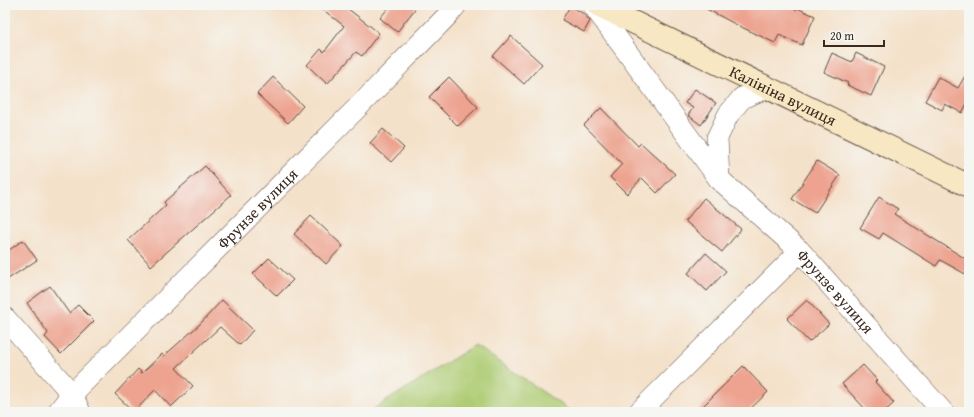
<svg xmlns="http://www.w3.org/2000/svg" width="974" height="417" font-family="'Gentium Book Plus',serif">
<style>
.green{fill:#aecc73;stroke:#747b48}
.building{fill:#eda38f}
.lines{fill:none;stroke-linecap:round;stroke-linejoin:round}
.street-casing{stroke:#574538;stroke-width:22}
.secondary-casing{stroke:#574538;stroke-width:24}
.street{stroke:#fff;stroke-width:21}
.secondary{stroke:#f7e8c3;stroke-width:22}
.labels{text-anchor:middle;dominant-baseline:central;stroke-width:3.5;stroke-linejoin:round;paint-order:stroke}
.street-label{font-size:16px;fill:#3b2a1e;stroke:#f6f6f2}
</style>
<rect width="100%" height="100%" fill="#f6f6f2"/>
<filter id="ink" filterUnits="userSpaceOnUse"><feTurbulence type="fractalNoise" baseFrequency=".025" numOctaves="2"/><feDisplacementMap in="SourceGraphic" scale="8" xChannelSelector="R" yChannelSelector="G"/><feConvolveMatrix kernelMatrix="1 2 1 2 8 2 1 2 1" color-interpolation-filters="sRGB"/></filter>
<filter id="wash" filterUnits="userSpaceOnUse"><feTurbulence type="fractalNoise" baseFrequency=".012" numOctaves="4" result="noise"/><feDisplacementMap in="SourceGraphic" scale="16" xChannelSelector="R" yChannelSelector="G"/><feGaussianBlur stdDeviation="0.9" result="paint"/><feColorMatrix in="noise" values="0 0 0 0 0 0 0 0 0 0 0 0 0 0 0 0 0 1.4 0 .05"/><feComposite in="paint" operator="in"/></filter>
<g filter="url(#wash)">
<rect width="100%" height="100%" fill="#f4e1c9"/>
<!-- green -->
<polygon class="green" points="475,345 572,412 369,412"/>
<g id="blocks">
<!-- building -->
<g class="building">
<polygon points="317,5 343,5 379,33 362,56 356,52 327,84 307,65 321,49 324,52 344,26"/>
<polygon points="391,5 418,5 397,32 380,18"/>
<polygon points="699,5 784,5 796,10 797,8 815,16 802,45 779,35 775,43 737,25"/>
<polygon points="570,6 584,14 590,21 584,32 562,20"/>
<polygon points="511,36 542,64 524,84 493,56"/>
<polygon points="832,53 852,62 856,53 884,67 871,96 847,85 848,83 824,72"/>
<polygon points="969,69 969,100 962,113 945,104 942,110 925,101 938,77 958,88"/>
<polygon points="273,77 303,106 288,123 257,94"/>
<polygon points="449,77 478,107 458,126 429,97"/>
<polygon points="695,89 716,103 701,125 688,115 693,108 685,103"/>
<polygon points="601,108 638,146 641,143 675,174 657,193 642,178 627,194 610,177 622,164 584,125"/>
<polygon points="383,129 404,148 391,162 370,143"/>
<polygon points="817,161 840,175 815,213 792,199"/>
<polygon points="205,166 231,195 151,266 128,240 166,205 164,202"/>
<polygon points="879,197 898,209 894,214 969,261 969,276 940,260 936,266 883,233 879,239 860,228"/>
<polygon points="704,198 741,229 722,252 685,221"/>
<polygon points="311,216 343,246 326,264 294,234"/>
<polygon points="23,240 37,260 5,281 5,253"/>
<polygon points="706,253 726,271 707,291 688,273"/>
<polygon points="269,258 293,280 277,296 253,274"/>
<polygon points="50,286 69,313 78,305 94,321 61,354 45,337 48,333 27,303"/>
<polygon points="222,300 253,330 240,345 220,327 176,368 193,386 171,407 155,390 134,412 115,394 138,369 142,373 162,354 164,356 200,324"/>
<polygon points="807,300 829,324 809,342 787,319"/>
<polygon points="863,365 877,380 875,382 894,403 884,412 868,412 842,384"/>
<polygon points="743,366 768,392 747,412 697,412"/>
</g>
</g>
</g>
<g filter="url(#ink)">
<use href="#blocks" fill-opacity="0" stroke="#574538" stroke-width="1"/>
<g class="lines">
<defs>
<g id="street">
<path id="s1" d="M 593,5 L 719,179 L 800,251 L 943,412"/>
<polyline points="719,179 717,138 728,115 742,98 766,88"/>
<polyline points="5,318 72,394 80,412"/>
<path id="s2" d="M 58,412 L 72,394 L 366,99 L 447,16 L 456,5"/>
<polyline points="639,412 800,251"/>
</g>
<g id="secondary">
<path id="s3" d="M 598,5 L 969,186"/>
</g>
</defs>
<!-- street casing -->
<use href="#street" class="street-casing"/>
<!-- secondary casing -->
<use href="#secondary" class="secondary-casing"/>
<!-- street -->
<use href="#street" class="street"/>
<!-- secondary -->
<use href="#secondary" class="secondary"/>
</g>
</g>
<g class="labels">
<!-- street labels -->
<g class="street-label">
<text stroke="none"><textPath href="#s3" startOffset="206">Калініна вулиця</textPath></text>
<text stroke="none"><textPath href="#s2" startOffset="285">Фрунзе вулиця</textPath></text>
<text stroke="none"><textPath href="#s1" startOffset="377">Фрунзе вулиця</textPath></text>
</g>
</g>
<!-- margin -->
<rect width="974" height="417" fill="none" stroke="#f6f6f2" stroke-width="20"/>
<!-- scale -->
<path d="M824 40v6h60v-6" fill="none" stroke="#3b2a1e" stroke-width="2"/>
<text x="830" y="40" font-size="12" fill="#3b2a1e" stroke="#f6f6f2" stroke-width="3" paint-order="stroke">20 m</text>
</svg>
